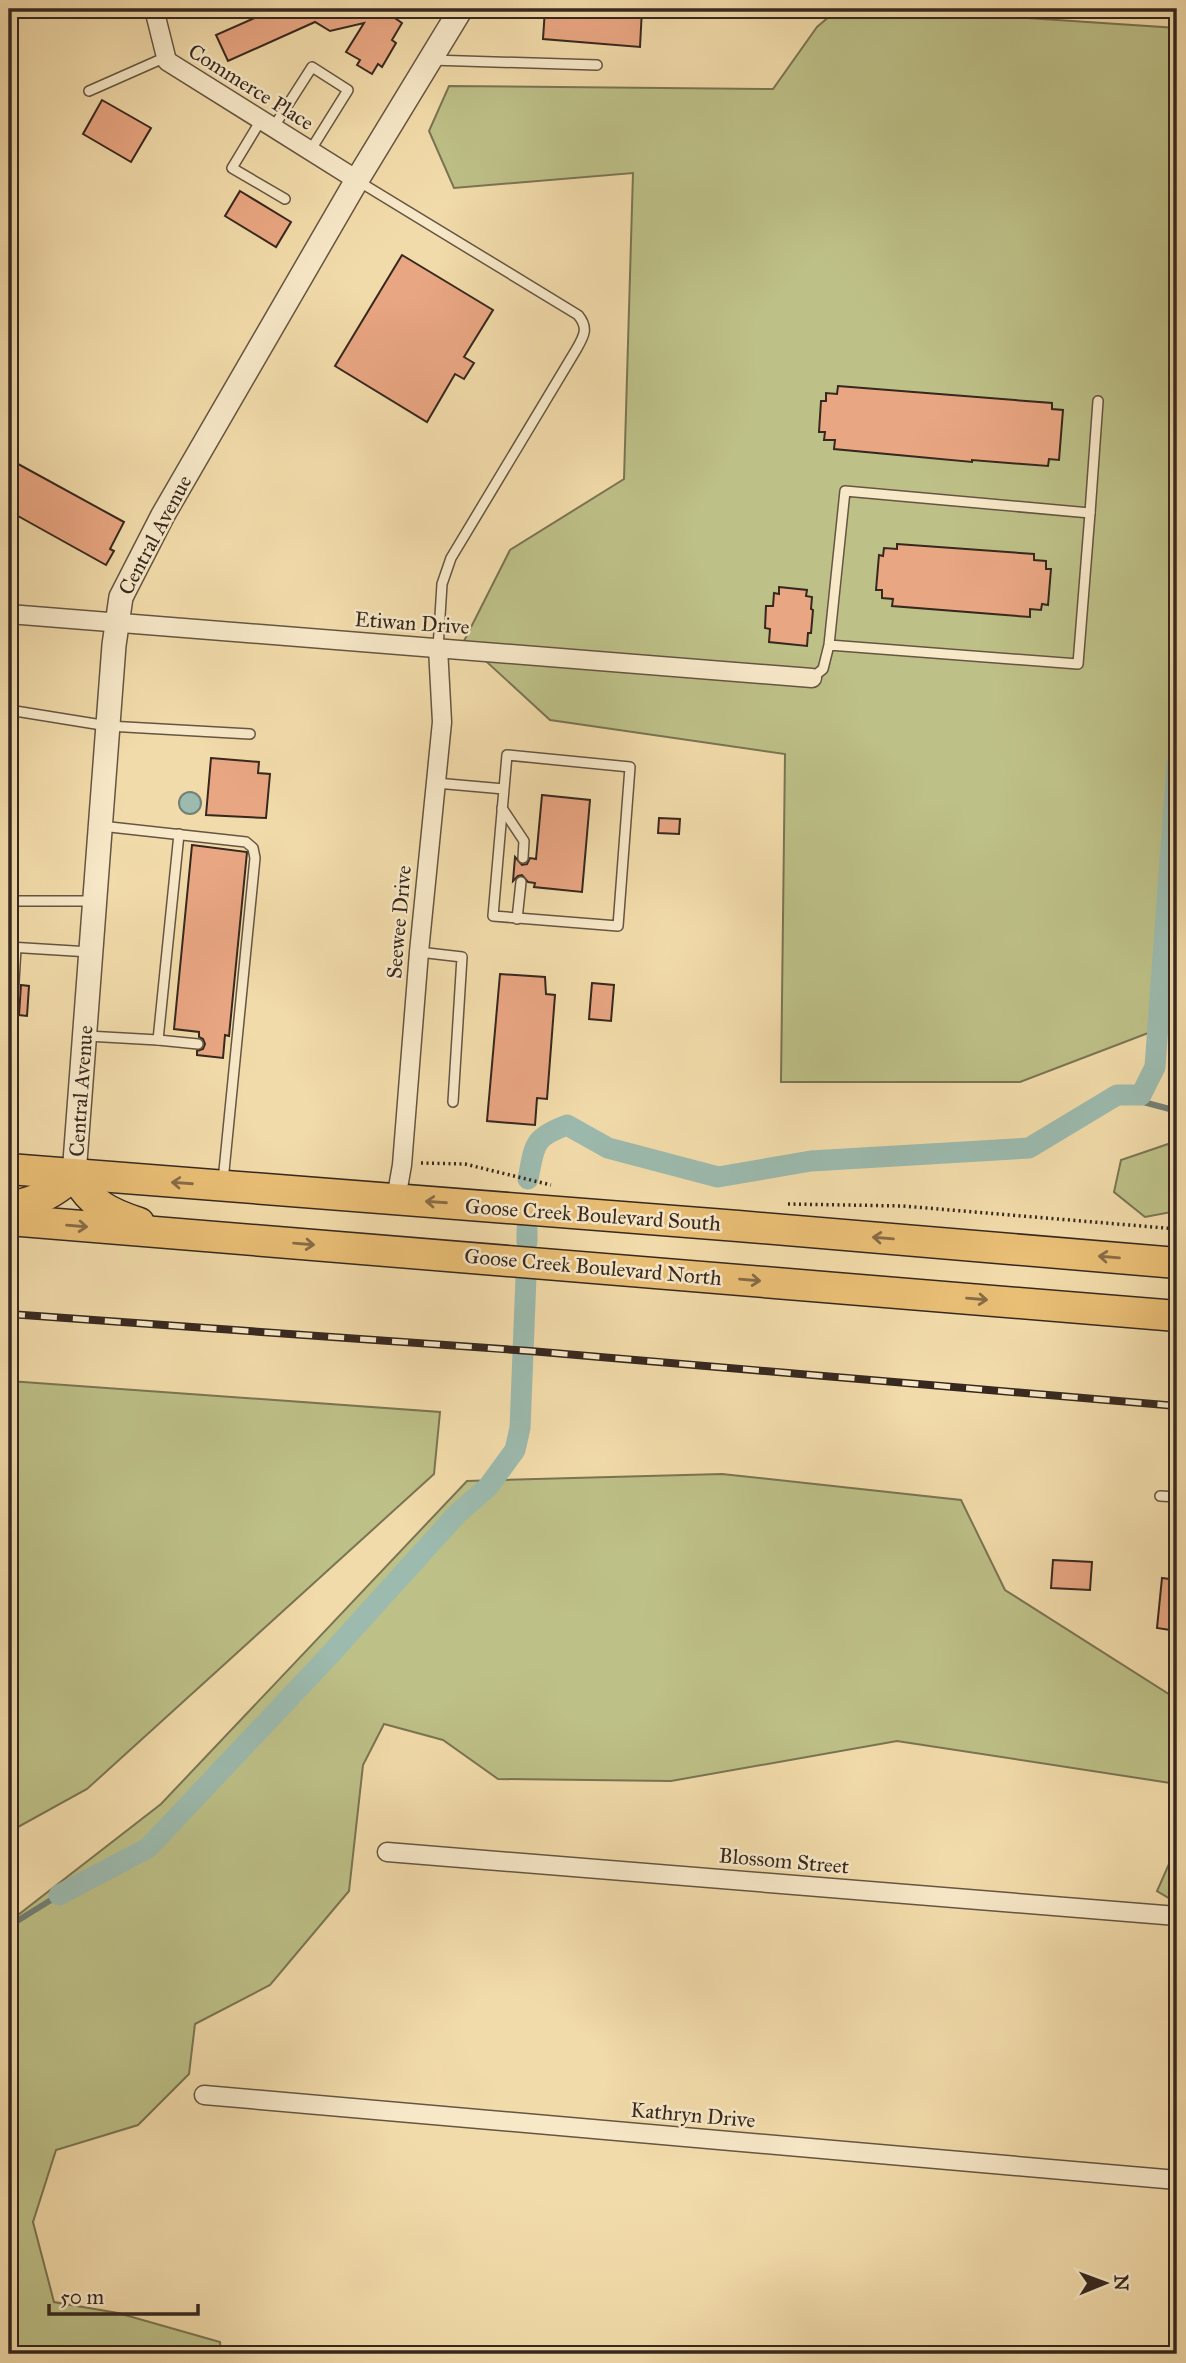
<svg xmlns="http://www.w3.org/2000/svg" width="1186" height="2363" font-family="'IM FELL Great Primer',serif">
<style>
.green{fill:#bdc087;stroke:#7a7453;stroke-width:2}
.water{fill:#9cbaae;stroke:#738075;stroke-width:2}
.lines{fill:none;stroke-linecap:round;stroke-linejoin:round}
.stream{stroke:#738075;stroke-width:6}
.canal{stroke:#9cbaae;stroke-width:21}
.building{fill:#e9a682;stroke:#36281f;stroke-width:2}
.service-casing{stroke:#655542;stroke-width:12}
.minor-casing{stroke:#655542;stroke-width:21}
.tertiary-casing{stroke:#655542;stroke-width:26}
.trunk-casing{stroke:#36281f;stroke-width:33}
.path{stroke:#36281f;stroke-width:3.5;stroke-dasharray:2 3.5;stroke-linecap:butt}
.service{stroke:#f7e8c8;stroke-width:9}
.minor{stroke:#f7e8c8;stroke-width:18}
.tertiary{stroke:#f7e8c8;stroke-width:23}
.trunk{stroke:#e9be75;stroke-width:30}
.rail-casing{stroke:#36281f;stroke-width:8}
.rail{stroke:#f7e8c8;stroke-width:5;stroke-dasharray:16;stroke-linecap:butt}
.oneway{stroke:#876c46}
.labels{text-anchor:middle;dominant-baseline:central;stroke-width:5;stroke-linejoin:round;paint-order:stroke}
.street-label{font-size:21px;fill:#36281f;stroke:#f7e8c8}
</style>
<rect width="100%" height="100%" fill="#f2dbaa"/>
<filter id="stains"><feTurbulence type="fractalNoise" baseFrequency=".00286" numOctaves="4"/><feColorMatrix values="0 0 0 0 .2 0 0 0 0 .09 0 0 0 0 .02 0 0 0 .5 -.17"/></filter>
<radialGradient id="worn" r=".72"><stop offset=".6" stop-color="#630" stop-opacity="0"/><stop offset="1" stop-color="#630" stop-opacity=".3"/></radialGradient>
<!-- green -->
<g class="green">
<polygon points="838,9 894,9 1177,28 1177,1022 1020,1082 781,1082 785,754 550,720 464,641 510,550 624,479 633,173 454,188 429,131 449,86 773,89 817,27"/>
<polygon points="1177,1141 1177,1211 1145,1217 1114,1192 1121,1160"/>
<polygon points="9,1381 440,1412 434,1474 87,1789 9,1832"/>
<polygon points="722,1474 961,1500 1005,1590 1172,1696 1177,1697 1177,1784 897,1741 671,1781 498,1779 443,1740 384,1724 363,1765 349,1891 270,1985 195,2024 189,2074 138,2125 56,2150 33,2222 54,2302 118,2313 220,2342 221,2354 9,2354 9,1922 161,1804 467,1481"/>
<polygon points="1173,1855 1177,1856 1177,1903 1157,1891"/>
</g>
<!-- water -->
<circle class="water" cx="190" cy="803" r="11"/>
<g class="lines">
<!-- stream -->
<g class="stream">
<polyline points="1117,1095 1177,1111"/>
<polyline points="9,1926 59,1895"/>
</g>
<!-- canal -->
<g class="canal">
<path d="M 528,1179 C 535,1145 532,1138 567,1125 L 608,1148 L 718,1177 L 811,1161 L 1029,1148 L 1117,1095 L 1141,1095 L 1155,1067 L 1177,764"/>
<polyline points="527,1242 527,1229"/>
<polyline points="59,1895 148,1848 326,1659 458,1513 488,1487 515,1450 520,1428 526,1277"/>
</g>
</g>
<!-- building -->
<g class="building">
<polygon points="275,9 398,9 398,15 392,16 402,23 392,40 396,43 382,67 378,64 372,74 357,65 360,60 346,52 364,23 330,31 315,22 228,61 216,35"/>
<polygon points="545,9 642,9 640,47 543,39"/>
<polygon points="102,100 151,128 131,162 83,134"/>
<polygon points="240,191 291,222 276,247 225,216"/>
<polygon points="402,255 493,310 464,357 474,363 464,379 455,374 427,422 335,366"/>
<polygon points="838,386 1052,403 1052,409 1063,410 1059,460 1049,459 1048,466 972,460 972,462 834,449 835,440 824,440 825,432 819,432 821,401 826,401 826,393 837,394"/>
<polygon points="9,459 124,522 110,549 114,551 106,565 9,511"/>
<polygon points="897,544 1034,554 1034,560 1046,561 1046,569 1051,569 1048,605 1042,604 1041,610 1030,609 1030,617 892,606 893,599 882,598 882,590 876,590 879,555 883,556 884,548 897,549"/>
<polygon points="779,587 807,590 806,596 812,597 811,609 813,610 811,633 808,633 807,646 769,642 770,629 765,628 766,606 773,606 774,593 779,594"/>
<polygon points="211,758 259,762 258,773 270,774 266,818 206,815"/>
<polygon points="542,795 590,800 582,892 534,887 535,883 528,882 522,875 518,876 513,881 515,857 522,865 527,864 530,858 536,859"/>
<polygon points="659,818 680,819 679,834 658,833"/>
<polygon points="192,845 247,852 229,1036 225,1035 223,1058 197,1055 197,1051 203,1049 205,1044 203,1039 199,1037 199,1032 174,1029"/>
<polygon points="500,974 545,977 546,994 555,995 547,1099 537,1098 535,1125 487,1121"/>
<polygon points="592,983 614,985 611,1021 589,1019"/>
<polygon points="21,985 29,986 27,1016 19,1015"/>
<polygon points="1053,1560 1092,1562 1090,1590 1051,1588"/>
<polygon points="1162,1578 1177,1580 1177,1631 1157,1628"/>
</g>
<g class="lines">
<defs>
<g id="service">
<polyline points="1124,9 1139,9"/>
<polyline points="431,60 597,65"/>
<polyline points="89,91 166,57"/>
<polyline points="261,120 232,168 285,199"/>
<polyline points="273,128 312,67 348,90 310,151"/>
<path d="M 358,181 L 578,315 C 589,328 584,336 576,350 L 451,558 L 442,584 L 438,648"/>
<polyline points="1090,513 1098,401"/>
<polyline points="812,678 823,669 829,645 845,491 1090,513 1078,664 829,645"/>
<polyline points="9,710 108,726 250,734"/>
<polyline points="436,783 504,789 493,916 618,926 630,767 507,755 504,789"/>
<polyline points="502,808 524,841 523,858"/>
<polyline points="101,826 246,842 253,848 255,858 223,1181"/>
<polyline points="9,901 94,901"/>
<polyline points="517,919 521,882"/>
<polyline points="9,947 90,952"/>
<polyline points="419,952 462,957 453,1102"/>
<polyline points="87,1036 158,1040 179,834"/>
<polyline points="158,1040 198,1044"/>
<polyline points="9,1067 16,948"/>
<polyline points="1160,1496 1177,1497"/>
</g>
<g id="minor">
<polyline points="154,9 167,61 357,180"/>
<polyline points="9,614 812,678"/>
<polyline points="396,1199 402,1165 419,952 442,722 438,648"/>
<polyline points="387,1852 1177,1916"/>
<polyline points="204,2095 1177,2180"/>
</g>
<polyline id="tertiary" points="74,1175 114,645 121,597 163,515 357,180 461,9"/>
<g id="trunk">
<polyline points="9,1169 738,1226 1177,1263"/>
<path d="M 74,1175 C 93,1205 106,1212 139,1223"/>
<path d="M 9,1207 C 37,1202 53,1193 74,1175"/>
<polyline points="9,1220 1177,1316"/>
</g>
</defs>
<!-- service casing -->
<use href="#service" class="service-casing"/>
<!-- minor casing -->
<use href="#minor" class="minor-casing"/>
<!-- tertiary casing -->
<use href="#tertiary" class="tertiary-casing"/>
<!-- trunk casing -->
<use href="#trunk" class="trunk-casing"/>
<!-- path -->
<g class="path">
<polyline points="421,1163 465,1164 551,1185"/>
<polyline points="788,1204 903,1206 1177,1229"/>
</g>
<!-- service -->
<use href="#service" class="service"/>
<!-- minor -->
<use href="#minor" class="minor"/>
<!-- tertiary -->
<use href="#tertiary" class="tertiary"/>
<!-- trunk -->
<use href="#trunk" class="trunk"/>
<defs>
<polyline id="rail" points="9,1314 530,1351 1177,1406"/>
</defs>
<!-- rail casing -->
<use href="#rail" class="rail-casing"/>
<!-- rail -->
<use href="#rail" class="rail"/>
</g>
<!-- one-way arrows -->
<defs><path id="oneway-shaft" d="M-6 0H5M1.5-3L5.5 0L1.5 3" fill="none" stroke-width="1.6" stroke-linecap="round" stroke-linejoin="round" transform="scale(1.75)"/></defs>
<g class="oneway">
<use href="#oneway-shaft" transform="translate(182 1183) rotate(-176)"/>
<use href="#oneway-shaft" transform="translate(436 1202) rotate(-176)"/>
<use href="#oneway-shaft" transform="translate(77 1226) rotate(5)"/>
<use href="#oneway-shaft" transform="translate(883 1238) rotate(-175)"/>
<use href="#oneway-shaft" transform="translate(304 1244) rotate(5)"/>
<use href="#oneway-shaft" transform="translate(1109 1257) rotate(-175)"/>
<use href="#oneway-shaft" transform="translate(750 1280) rotate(5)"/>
<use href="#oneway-shaft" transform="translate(977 1299) rotate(5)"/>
</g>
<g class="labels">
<!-- street labels -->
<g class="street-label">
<text transform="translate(251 87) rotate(32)">Commerce Place</text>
<text transform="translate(155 535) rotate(-62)">Central Avenue</text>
<text transform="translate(412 623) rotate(4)">Etiwan Drive</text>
<text transform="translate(399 922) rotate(-85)">Seewee Drive</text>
<text transform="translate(81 1091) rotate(-86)">Central Avenue</text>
<text transform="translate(593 1215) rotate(4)">Goose Creek Boulevard South</text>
<text transform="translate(593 1267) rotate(5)">Goose Creek Boulevard North</text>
<text transform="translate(784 1861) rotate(5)">Blossom Street</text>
<text transform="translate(693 2115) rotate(5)">Kathryn Drive</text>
</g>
</g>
<!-- margin -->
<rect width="1186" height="2363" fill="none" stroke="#f2dbaa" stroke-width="35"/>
<rect x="10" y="10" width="1165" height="2342" fill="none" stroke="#36281f" stroke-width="3.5"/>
<rect x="18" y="18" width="1151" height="2328" fill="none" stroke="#36281f" stroke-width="2"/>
<!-- north arrow -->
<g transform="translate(1105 2283) rotate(89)" stroke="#f7e8c8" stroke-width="5" paint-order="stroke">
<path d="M0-5L12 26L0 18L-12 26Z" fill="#36281f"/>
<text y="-10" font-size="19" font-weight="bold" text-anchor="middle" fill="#36281f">N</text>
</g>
<!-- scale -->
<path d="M49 2304v10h149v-10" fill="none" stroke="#36281f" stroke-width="3.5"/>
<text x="60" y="2304" font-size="21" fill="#36281f" stroke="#f7e8c8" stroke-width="5" paint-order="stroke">50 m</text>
<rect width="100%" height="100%" filter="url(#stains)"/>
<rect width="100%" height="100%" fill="url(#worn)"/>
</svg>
